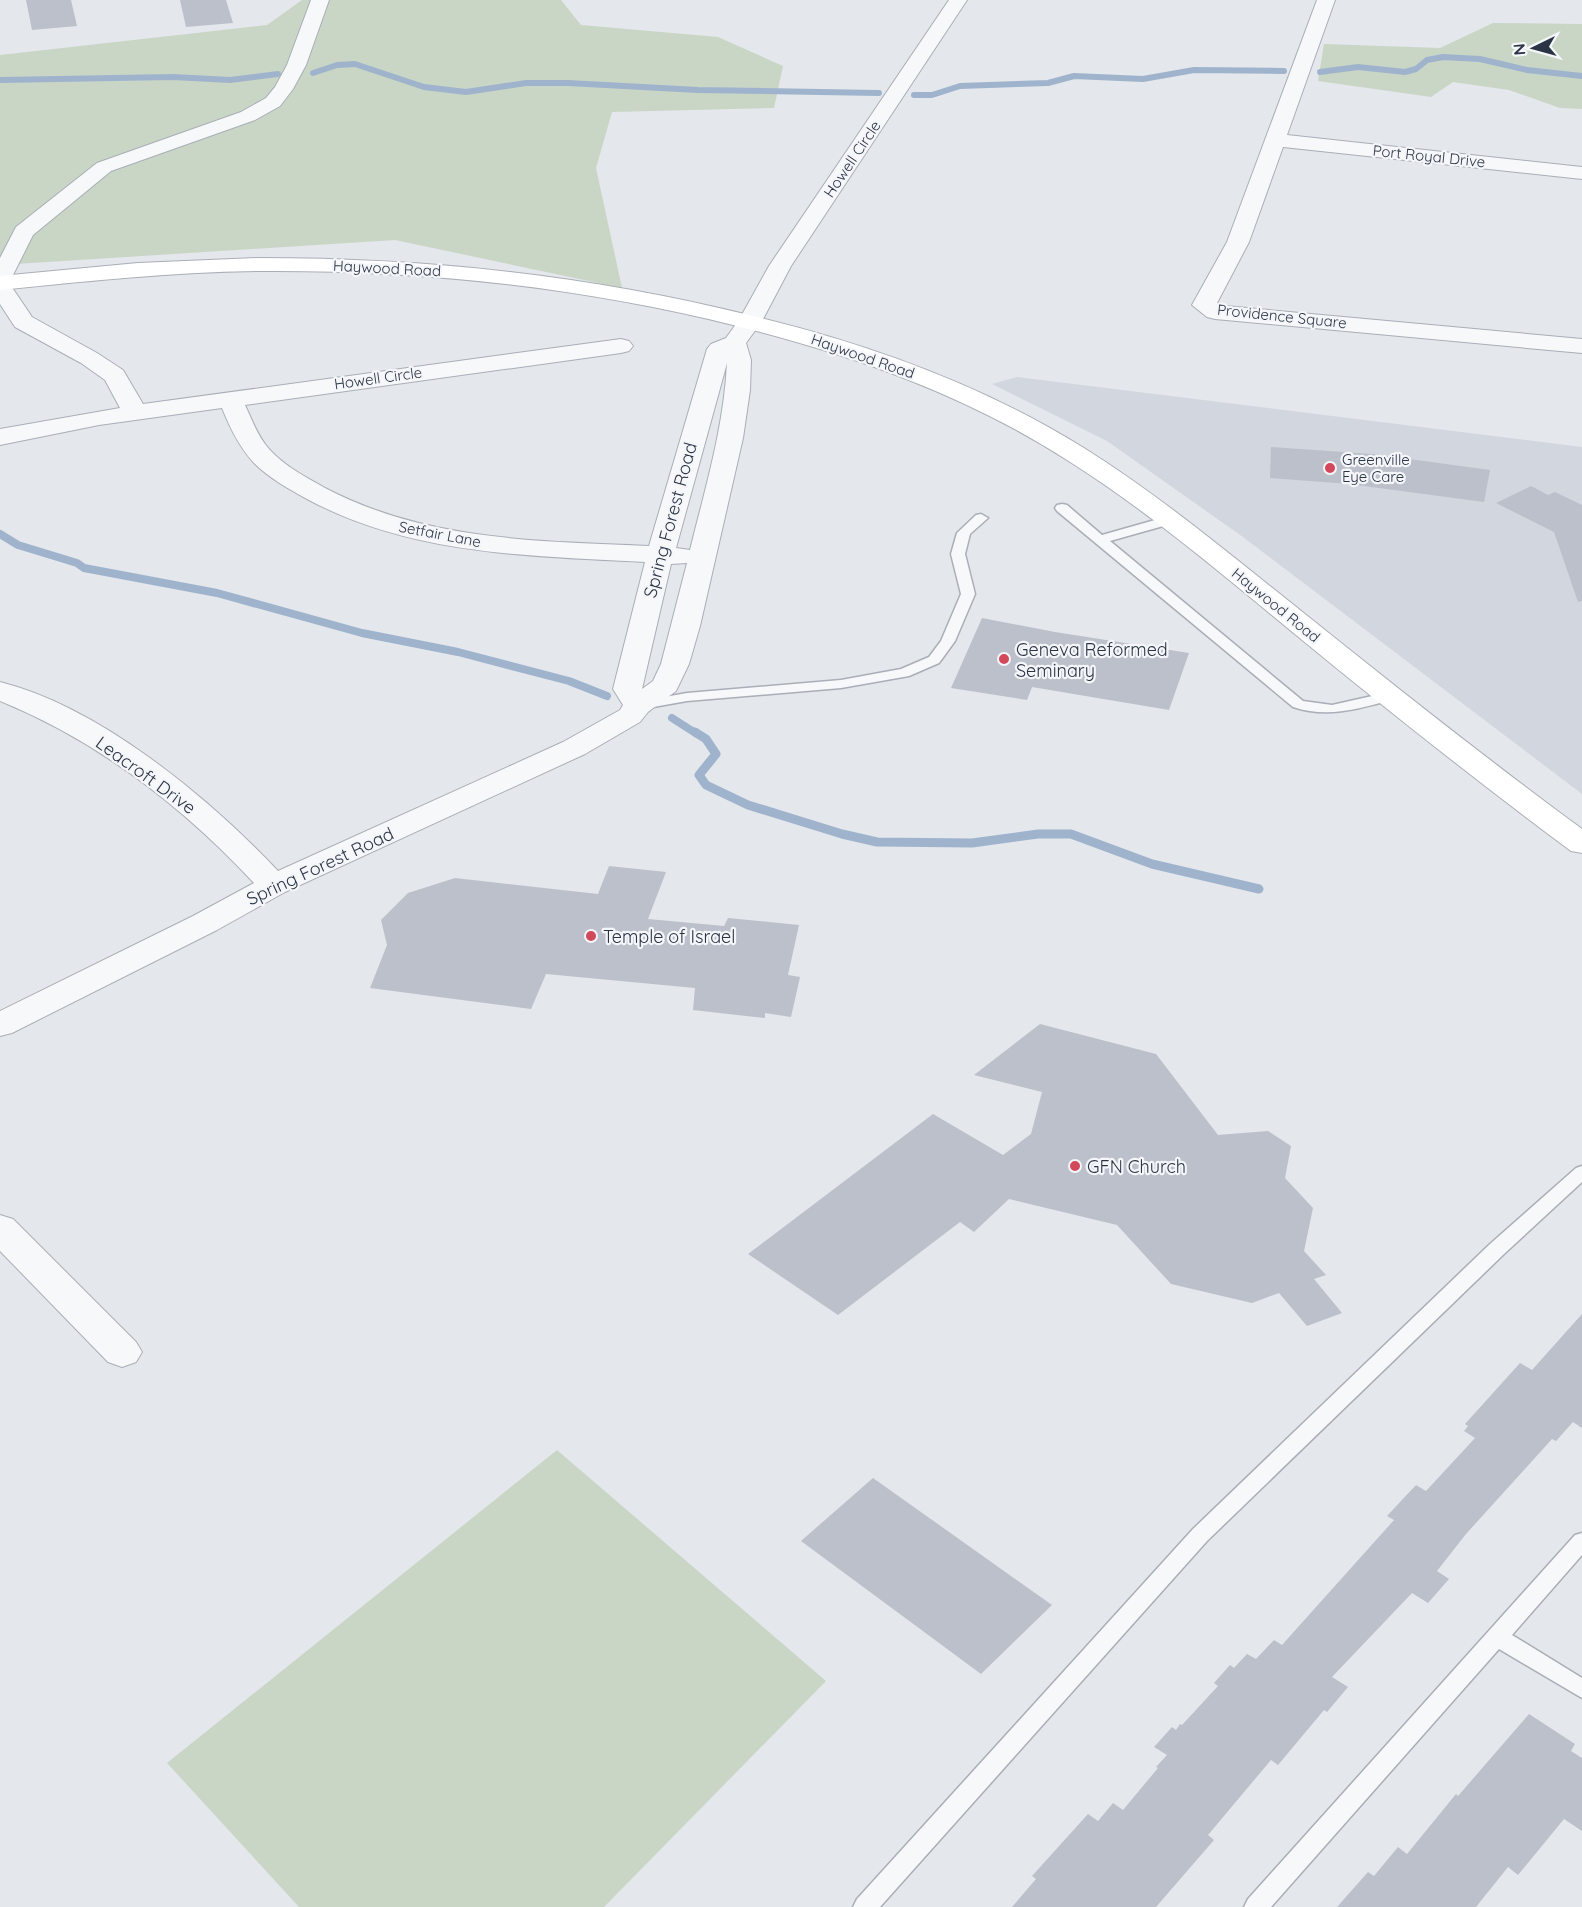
<svg xmlns="http://www.w3.org/2000/svg" width="1582" height="1907" font-family="Quicksand,sans-serif">
<style>
.built{fill:#d2d6de}
.green{fill:#c9d6c5}
.lines{fill:none;stroke-linecap:round;stroke-linejoin:round}
.stream-far2{stroke:#9fb4cc;stroke-width:6}
.stream-far1{stroke:#9fb4cc;stroke-width:8}
.stream{stroke:#9fb4cc;stroke-width:9}
.building{fill:#bbc0ca}
.service-casing{stroke:#a9aeb7;stroke-width:3}
.minor-casing{stroke:#a9aeb7;stroke-width:2}
.secondary-casing{stroke:#a9aeb7;stroke-width:2}
.service{fill:#f7f8fa;fill-rule:evenodd}
.minor{fill:#f7f8fa;fill-rule:evenodd}
.secondary{fill:#fff;fill-rule:evenodd}
.poi-dot{fill:#d1495b;stroke:#f4f6f9;stroke-width:2}
.labels{text-anchor:middle;dominant-baseline:central;stroke-width:4.5;stroke-linejoin:round;paint-order:stroke}
.far-street-label{font-size:15px;fill:#2b3445;stroke:#f4f6f9}
.far-poi-label{font-size:15px;fill:#2b3445;stroke:#f4f6f9;text-anchor:start}
.street-label{font-size:18px;fill:#2b3445;stroke:#f4f6f9}
.poi-label{font-size:18px;fill:#2b3445;stroke:#f4f6f9;text-anchor:start}
</style>
<rect width="100%" height="100%" fill="#e4e7ec"/>
<!-- built -->
<polygon class="built" points="1017,377 1582,447 1582,794 1243,537 1107,441 992,384"/>
<!-- green -->
<g class="green">
<polygon points="302,0 561,0 581,25 718,37 783,66 774,108 612,112 596,168 622,288 395,240 0,265 0,55 267,25"/>
<polygon points="1493,23 1582,24 1582,109 1560,108 1509,90 1453,82 1431,97 1318,81 1324,44 1440,48"/>
<polygon points="557,1450 826,1681 604,1907 299,1907 167,1763"/>
</g>
<g class="lines">
<!-- stream-far2 -->
<g class="stream-far2">
<polyline points="1320,72 1358,67 1405,72 1416,69 1427,60 1443,57 1480,59 1527,70 1582,76"/>
<polyline points="313,73 337,65 355,64 424,87 466,92 526,83 568,83 698,90 879,93"/>
<polyline points="0,80 173,77 230,80 278,74"/>
<polyline points="914,95 932,95 960,86 1048,83 1074,76 1143,79 1194,70 1284,71"/>
</g>
<!-- stream-far1 -->
<g class="stream-far1">
<polyline points="0,534 18,545 77,563 84,568 217,593 362,633 458,652 569,681 607,696"/>
<polyline points="672,718 697,734"/>
</g>
<!-- stream -->
<polyline class="stream" points="695,732 706,739 716,754 699,775 706,785 748,805 842,834 877,842 972,843 1038,834 1071,834 1152,864 1259,889"/>
</g>
<!-- building -->
<g class="building">
<polygon points="26,0 71,0 77,26 32,30"/>
<polygon points="180,0 226,0 233,23 186,27"/>
<polygon points="1271,447 1372,454 1490,470 1484,502 1349,484 1270,478"/>
<polygon points="1531,486 1548,495 1555,492 1582,505 1582,601 1578,602 1554,532 1496,503"/>
<polygon points="982,618 1055,632 1189,653 1169,710 1032,687 1027,700 951,688"/>
<polygon points="609,866 666,872 648,919 724,926 728,918 799,925 788,975 800,977 791,1017 765,1013 765,1018 693,1010 695,988 546,974 531,1009 370,988 387,945 381,920 408,893 455,878 598,894"/>
<polygon points="1040,1024 1156,1054 1218,1135 1268,1131 1291,1146 1285,1178 1313,1208 1304,1251 1326,1275 1314,1279 1342,1313 1307,1326 1279,1293 1252,1303 1171,1284 1117,1225 1009,1199 974,1232 960,1222 838,1315 748,1254 933,1114 1003,1155 1031,1134 1042,1092 974,1075"/>
<polygon points="1582,1314 1582,1428 1573,1422 1556,1441 1552,1439 1466,1534 1437,1571 1449,1579 1428,1603 1412,1593 1332,1677 1348,1687 1327,1712 1324,1710 1278,1765 1271,1760 1208,1835 1214,1840 1156,1907 1012,1907 1036,1879 1032,1876 1088,1814 1098,1821 1113,1803 1123,1810 1158,1768 1156,1767 1167,1755 1154,1747 1172,1727 1176,1730 1180,1724 1182,1725 1218,1686 1214,1683 1230,1665 1234,1668 1247,1654 1256,1659 1274,1640 1282,1645 1394,1520 1387,1516 1416,1485 1426,1491 1475,1438 1464,1431 1468,1426 1465,1424 1520,1363 1532,1370"/>
<polygon points="873,1478 1052,1605 981,1674 801,1541"/>
<polygon points="1529,1714 1575,1744 1571,1751 1582,1758 1582,1831 1564,1819 1518,1875 1508,1867 1476,1907 1337,1907 1368,1872 1374,1876 1398,1847 1407,1854 1456,1794 1458,1796"/>
</g>
<g class="lines">
<defs>
<g id="service">
<path d="M 1062,504 L 1067,505 L 1102,535 L 1169,516 L 1174,517 L 1176,520 L 1174,523 L 1110,541 L 1303,701 L 1332,705 L 1390,692 L 1397,696 L 1395,699 C 1360,708 1329,719 1293,707 L 1057,511 L 1055,508 L 1057,505 Z"/>
<polygon points="981,514 988,518 970,534 965,554 975,594 955,641 939,663 909,676 841,688 687,701 642,709 635,705 642,701 687,693 841,680 901,669 929,657 941,641 961,594 951,554 957,533 976,515"/>
<polygon points="1582,1166 1582,1182 1504,1254 1207,1541 880,1907 853,1907 857,1899 1193,1529 1490,1244 1576,1168"/>
<polygon points="1582,1533 1582,1555 1512,1635 1582,1678 1582,1698 1499,1649 1271,1907 1244,1907 1248,1899 1575,1535"/>
</g>
<g id="minor">
<path d="M 311,0 L 329,0 L 306,65 L 293,89 L 280,106 L 255,120 L 111,171 L 33,235 L 9,283 L 32,317 L 97,353 L 123,370 L 143,404 L 621,339 L 629,341 L 633,346 L 629,351 L 621,353 L 245,405 C 252,420 258,437 269,449 C 284,466 306,477 325,488 C 426,541 538,541 649,546 L 707,349 L 711,344 L 726,338 L 739,320 L 769,266 L 949,0 L 967,0 L 791,266 L 762,321 L 746,343 L 751,360 L 750,390 L 743,438 L 700,626 L 689,664 L 676,691 L 648,712 L 640,722 L 585,754 L 285,892 L 217,930 L 12,1033 L 0,1036 L 0,1011 L 193,916 L 254,883 C 182,806 98,741 0,701 L 0,682 C 100,707 209,798 278,871 L 563,742 L 620,710 L 623,705 L 613,689 L 645,562 C 529,556 411,555 307,499 C 289,489 269,478 254,463 C 240,448 230,428 222,408 L 99,425 L 0,445 L 0,429 L 120,408 L 105,380 L 81,363 L 15,327 L 0,304 L 0,258 L 16,227 L 97,163 L 241,112 L 266,98 L 275,87 L 287,65 ZM 727,363 C 724,427 705,489 690,550 L 676,548 ZM 687,563 L 661,664 L 653,681 L 642,689 L 671,564 Z"/>
<polygon points="1317,0 1335,0 1287,135 1582,167 1582,179 1283,147 1249,242 1217,303 1225,306 1582,339 1582,353 1215,319 1207,317 1192,305 1227,242"/>
<polygon points="0,1215 13,1219 136,1342 142,1352 136,1362 122,1367 108,1362 0,1251"/>
</g>
<path id="secondary" d="M 258,258 C 428,258 588,275 753,316 C 869,344 983,385 1084,448 C 1162,497 1233,557 1305,614 C 1396,687 1488,760 1582,829 L 1582,853 L 1571,851 C 1477,781 1386,709 1296,635 C 1222,574 1148,511 1067,460 C 966,395 853,355 737,326 C 581,287 422,270 261,271 C 174,272 87,281 0,290 L 0,276 L 138,263 Z"/>
</defs>
<!-- service casing -->
<use href="#service" class="service-casing"/>
<!-- minor casing -->
<use href="#minor" class="minor-casing"/>
<!-- secondary casing -->
<use href="#secondary" class="secondary-casing"/>
<!-- service -->
<use href="#service" class="service"/>
<!-- minor -->
<use href="#minor" class="minor"/>
<!-- secondary -->
<use href="#secondary" class="secondary"/>
</g>
<!-- markers -->
<g class="poi-dot">
<circle cx="1330" cy="468" r="6"/>
<circle cx="1004" cy="659" r="6"/>
<circle cx="591" cy="936" r="6"/>
<circle cx="1075" cy="1166" r="6"/>
</g>
<g class="labels">
<!-- far-street labels -->
<g class="far-street-label">
<text transform="translate(1429 156) rotate(6)">Port Royal Drive</text>
<text transform="translate(852 159) rotate(-56)">Howell Circle</text>
<text transform="translate(387 268) rotate(3)">Haywood Road</text>
<text transform="translate(1282 316) rotate(6)">Providence Square</text>
<text transform="translate(863 356) rotate(19)">Haywood Road</text>
<text transform="translate(378 378) rotate(-8)">Howell Circle</text>
<text transform="translate(440 534) rotate(11)">Setfair Lane</text>
<text transform="translate(1276 605) rotate(39)">Haywood Road</text>
</g>
<!-- far-poi labels -->
<g class="far-poi-label">
<text x="1342" y="459">Greenville<tspan x="1342" dy="17">Eye Care</tspan></text>
</g>
<!-- street labels -->
<g class="street-label">
<text transform="translate(670 520) rotate(-75)">Spring Forest Road</text>
<text transform="translate(146 775) rotate(36)">Leacroft Drive</text>
<text transform="translate(320 866) rotate(-25)">Spring Forest Road</text>
</g>
<!-- poi labels -->
<g class="poi-label">
<text x="1016" y="649">Geneva Reformed<tspan x="1016" dy="21">Seminary</tspan></text>
<text x="603" y="936">Temple of Israel</text>
<text x="1087" y="1166">GFN Church</text>
</g>
</g>
<!-- north arrow -->
<g transform="translate(1534 48) rotate(265)" stroke="#f4f6f9" stroke-width="4.5" paint-order="stroke">
<path d="M0-4.5L10 22L0 15L-10 22Z" fill="#2b3445"/>
<text y="-9" font-size="16" font-weight="bold" text-anchor="middle" fill="#2b3445">N</text>
</g>
</svg>
